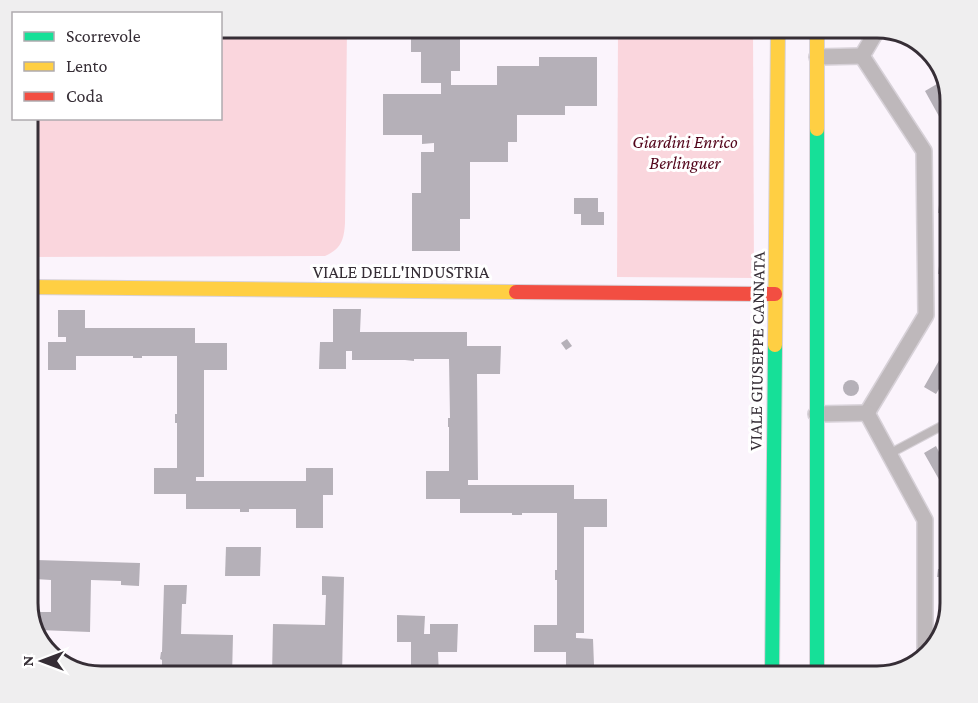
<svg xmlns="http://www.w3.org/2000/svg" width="978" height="703" font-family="'Crimson Pro',serif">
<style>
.green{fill:#fad6dd}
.building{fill:#b5b0b8}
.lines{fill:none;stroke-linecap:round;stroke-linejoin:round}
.lane-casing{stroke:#d7d1d8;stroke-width:10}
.street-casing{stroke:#d7d1d8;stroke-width:18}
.fast-casing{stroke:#d7d1d8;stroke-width:16}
.slow-casing{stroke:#d7d1d8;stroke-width:16}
.jam-casing{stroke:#d7d1d8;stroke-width:16}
.lane{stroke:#beb8bb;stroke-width:8}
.street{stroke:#beb8bb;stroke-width:15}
.fast{stroke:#16e098;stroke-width:14}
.slow{stroke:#ffcf43;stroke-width:14}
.jam{stroke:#f24e42;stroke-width:14}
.labels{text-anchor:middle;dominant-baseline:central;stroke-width:6;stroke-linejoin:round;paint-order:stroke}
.park-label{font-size:18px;font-style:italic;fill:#52041a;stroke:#fff}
.street-label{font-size:18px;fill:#362e36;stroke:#fff}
.rim{fill:none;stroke:#362e36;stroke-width:3}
</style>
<rect width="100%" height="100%" fill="#fbf4fc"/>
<!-- green -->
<g class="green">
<path d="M 221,27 L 347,27 L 345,223 C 344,240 341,249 325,256 L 27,257 L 27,119 L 220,118 Z"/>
<polygon points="618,27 753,27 754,278 617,277"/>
</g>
<!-- building -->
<g class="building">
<polygon points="411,27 460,27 460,71 451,71 451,85 497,85 497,66 539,66 539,57 597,57 597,106 565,106 565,115 517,115 517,142 508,142 508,162 470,162 470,219 460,219 460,251 412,251 412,193 421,193 421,152 434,152 434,143 422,144 422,135 383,135 383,94 441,94 441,83 421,83 421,52 411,52"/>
<polygon points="937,84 942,93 949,90 951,100 951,136 946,118 941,120 925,91"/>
<polygon points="574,198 598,198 598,212 604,212 604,225 581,225 581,214 574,214"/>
<polygon points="939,205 951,205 951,213 938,213"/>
<polygon points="939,266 951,266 951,274 938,274"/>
<polygon points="333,309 361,309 360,332 467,332 467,346 501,346 500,374 477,374 478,480 468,480 468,485 574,485 574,499 607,499 607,527 584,527 584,633 576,633 576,638 593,639 594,665 566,666 566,652 534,652 534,625 557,625 557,580 555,580 555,570 557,570 557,513 522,513 522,515 512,515 512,513 460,513 460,499 426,499 426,471 449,471 449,427 448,427 448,418 450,418 449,359 414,359 414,361 405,360 352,360 352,351 346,351 346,369 319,369 320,342 333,342"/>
<polygon points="58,310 85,310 85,328 195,328 195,343 227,343 227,370 204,370 204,477 196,477 196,481 306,481 306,468 333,468 333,495 323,495 323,528 296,528 296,509 249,509 249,512 240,512 240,509 186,509 186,494 154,494 154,468 177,468 177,423 175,423 175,414 177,414 177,356 142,356 142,358 133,358 133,356 76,356 76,370 48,370 48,342 66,342 66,337 58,337"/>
<polygon points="567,339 572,346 566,350 561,343"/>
<polygon points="951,341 951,390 942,384 936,394 924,387 941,357 945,360"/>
<circle cx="851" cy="388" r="8"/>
<polygon points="936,446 941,456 951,450 951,500 945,480 941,483 924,453"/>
<polygon points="226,547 261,547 260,576 225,576"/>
<polygon points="36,560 140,563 139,586 121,585 121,581 91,580 90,632 39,630 34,620 34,612 51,612 51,580 35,579"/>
<polygon points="938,569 951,569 951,577 937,577"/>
<polygon points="322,576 344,577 342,676 323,676 324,665 291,665 290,676 272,676 273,624 325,625 326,595 322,595"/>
<polygon points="164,585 187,585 186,604 182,604 181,634 233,635 232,676 180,674 180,676 162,676 162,660 160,659 161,652 162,652"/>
<polygon points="397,615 425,616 424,634 430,634 430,624 458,624 457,652 438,652 439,676 411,676 411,642 397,642"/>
</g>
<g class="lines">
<defs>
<polyline id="lane" points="889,454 951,421"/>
<g id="street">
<polyline points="817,57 862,56"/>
<polyline points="867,413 926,315 924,151 862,56 879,27"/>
<polyline points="867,413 925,520 925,656"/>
<polyline points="816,414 867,413"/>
</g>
<g id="fast">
<polyline points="817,129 817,676"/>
<polyline points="772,676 775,345"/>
</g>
<g id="slow">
<polyline points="817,27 817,129"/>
<polyline points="27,287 516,292"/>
<polyline points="775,345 778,27"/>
</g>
<polyline id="jam" points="516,292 775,294"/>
</defs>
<!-- lane casing -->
<use href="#lane" class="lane-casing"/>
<!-- street casing -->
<use href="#street" class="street-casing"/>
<!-- fast casing -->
<use href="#fast" class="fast-casing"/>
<!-- slow casing -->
<use href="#slow" class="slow-casing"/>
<!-- jam casing -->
<use href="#jam" class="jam-casing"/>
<!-- lane -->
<use href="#lane" class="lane"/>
<!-- street -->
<use href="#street" class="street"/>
<!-- fast -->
<use href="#fast" class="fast"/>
<!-- slow -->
<use href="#slow" class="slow"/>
<!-- jam -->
<use href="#jam" class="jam"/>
</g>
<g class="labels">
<!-- park labels -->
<g class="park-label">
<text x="685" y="142">Giardini Enrico<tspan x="685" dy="21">Berlinguer</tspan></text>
</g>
<!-- street labels -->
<g class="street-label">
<text x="401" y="272">VIALE DELL'INDUSTRIA</text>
<text transform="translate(757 351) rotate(-89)">VIALE GIUSEPPE CANNATA</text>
</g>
</g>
<!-- crop -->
<path d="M0 0H978V703H0ZM101 38H877A63 63 0 0 1 940 101V603A63 63 0 0 1 877 666H101A63 63 0 0 1 38 603V101A63 63 0 0 1 101 38Z" fill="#efeeef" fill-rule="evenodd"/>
<path class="rim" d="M101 38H877A63 63 0 0 1 940 101V603A63 63 0 0 1 877 666H101A63 63 0 0 1 38 603V101A63 63 0 0 1 101 38Z"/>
<!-- legend -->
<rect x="12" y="12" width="210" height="108" fill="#ffffff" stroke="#afabaf" stroke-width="1.5"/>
<rect x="24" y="32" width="30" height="9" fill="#16e098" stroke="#afabaf" stroke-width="1.5"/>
<text x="66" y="42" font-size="18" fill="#362e36">Scorrevole</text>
<rect x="24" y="62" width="30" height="9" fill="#ffcf43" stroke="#afabaf" stroke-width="1.5"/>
<text x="66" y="72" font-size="18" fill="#362e36">Lento</text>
<rect x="24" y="92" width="30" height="9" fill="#f24e42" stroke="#afabaf" stroke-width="1.5"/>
<text x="66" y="102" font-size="18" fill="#362e36">Coda</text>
<!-- north arrow -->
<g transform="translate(42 661) rotate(270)" stroke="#ffffff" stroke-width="4.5" paint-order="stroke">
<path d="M0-4.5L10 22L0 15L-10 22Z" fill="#362e36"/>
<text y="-9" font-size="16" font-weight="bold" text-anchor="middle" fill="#362e36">N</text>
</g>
</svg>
